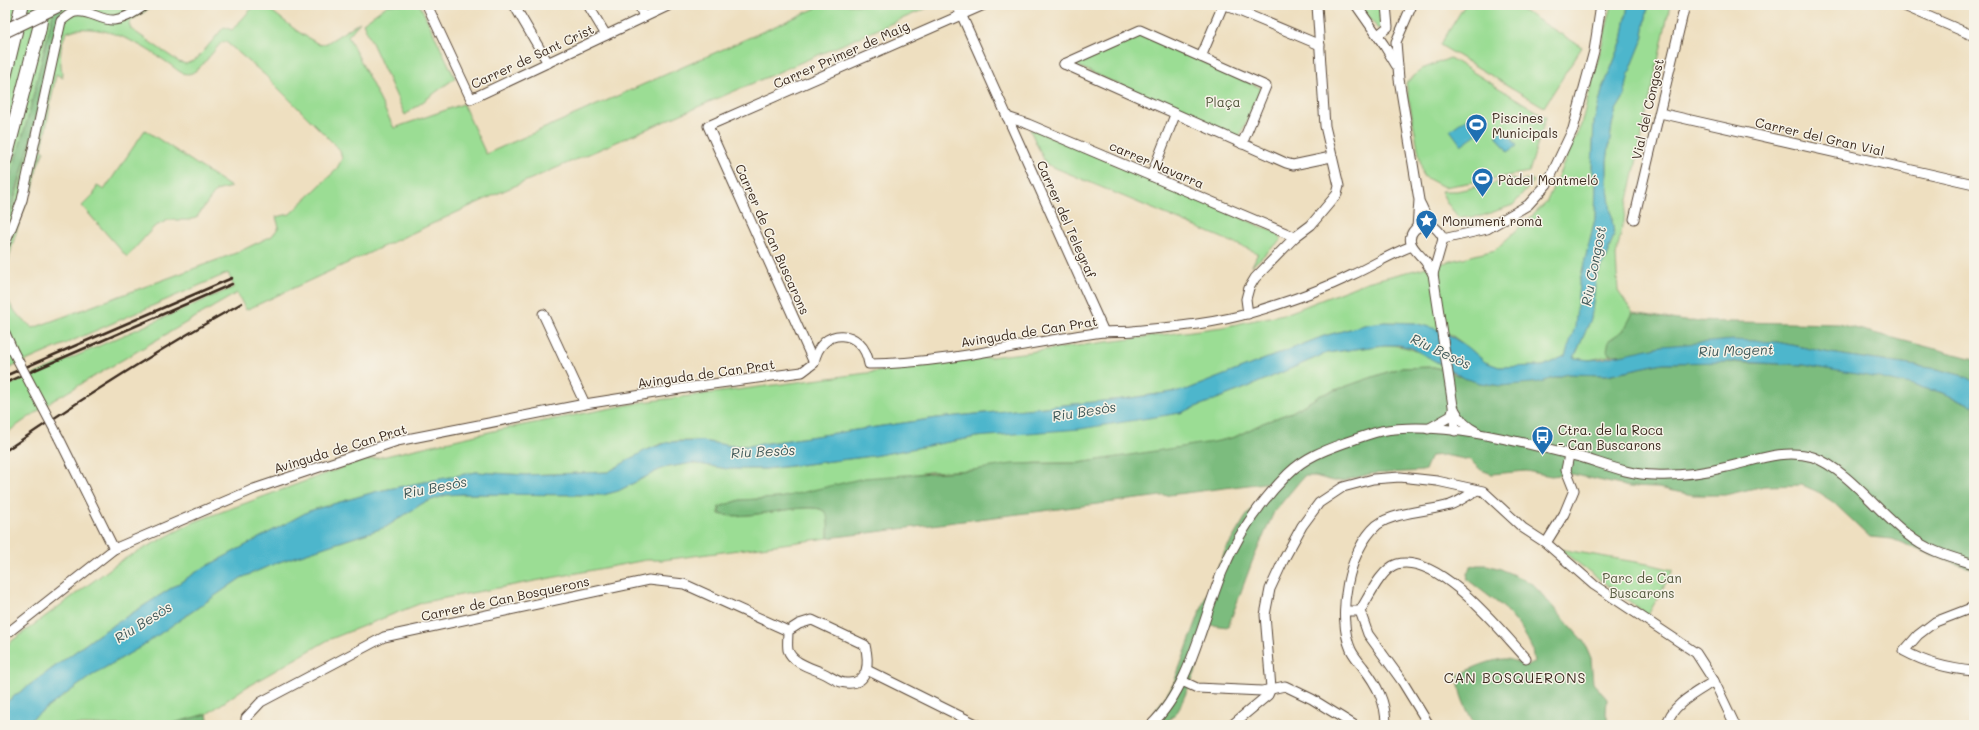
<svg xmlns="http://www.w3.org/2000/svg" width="1979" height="730" font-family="Mali,sans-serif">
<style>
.green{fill:#9bdd94;stroke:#6b8459;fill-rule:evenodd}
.forest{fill:#7cbc7e;stroke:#5c734e}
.water{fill:#4eb6cc;stroke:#447075}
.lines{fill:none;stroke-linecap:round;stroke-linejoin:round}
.minor-casing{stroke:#564536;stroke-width:11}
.highway-casing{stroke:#564536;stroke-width:15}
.minor{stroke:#fff;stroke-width:9}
.highway{stroke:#fff;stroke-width:13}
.rail{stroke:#3b2a1e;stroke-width:2.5}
.minor-bridge-casing{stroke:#564536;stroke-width:11;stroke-linecap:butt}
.highway-bridge-casing{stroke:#564536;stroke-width:15;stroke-linecap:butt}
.minor-bridge{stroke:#fff;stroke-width:9}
.highway-bridge{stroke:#fff;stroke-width:13}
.labels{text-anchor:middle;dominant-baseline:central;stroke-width:3;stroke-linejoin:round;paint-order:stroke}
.street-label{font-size:13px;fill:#3b2a1e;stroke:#f7f3e8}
.park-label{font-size:13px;fill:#53573c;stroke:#f7f3e8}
.poi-label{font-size:13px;fill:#3b2a1e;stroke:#f7f3e8;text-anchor:start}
.water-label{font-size:14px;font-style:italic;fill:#425b5b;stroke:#f7f3e8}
.neighbourhood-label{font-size:14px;letter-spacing:1px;fill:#3b2a1e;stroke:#f7f3e8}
</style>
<rect width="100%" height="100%" fill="#f7f3e8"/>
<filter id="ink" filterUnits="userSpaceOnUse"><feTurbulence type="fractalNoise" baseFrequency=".025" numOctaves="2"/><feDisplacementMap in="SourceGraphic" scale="8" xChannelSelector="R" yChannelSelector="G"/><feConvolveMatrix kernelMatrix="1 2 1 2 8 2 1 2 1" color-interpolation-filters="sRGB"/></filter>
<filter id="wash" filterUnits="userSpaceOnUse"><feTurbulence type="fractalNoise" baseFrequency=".012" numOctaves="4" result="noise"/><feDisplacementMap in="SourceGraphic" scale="16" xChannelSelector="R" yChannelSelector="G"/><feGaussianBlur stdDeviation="0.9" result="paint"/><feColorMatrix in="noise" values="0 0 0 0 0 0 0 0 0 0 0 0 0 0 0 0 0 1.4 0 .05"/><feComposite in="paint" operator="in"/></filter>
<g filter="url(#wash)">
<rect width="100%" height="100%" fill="#eedfc0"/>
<!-- green -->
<g class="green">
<polygon points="5,5 55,5 28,118 5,195"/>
<path d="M 63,5 L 154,5 L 131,21 L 129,24 L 131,29 L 179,62 L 186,64 L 197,59 L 224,27 L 232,30 L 255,5 L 264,5 L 297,31 L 320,45 L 327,43 L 360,22 L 348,36 L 394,128 L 463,104 L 486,154 L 823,5 L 934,5 L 503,191 L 246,310 L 237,293 L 52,401 L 5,434 L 5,387 L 234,287 L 228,273 L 5,370 L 5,229 L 20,182 ZM 77,29 C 110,26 142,45 168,63 C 176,68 182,77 192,73 C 201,69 214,50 222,42 L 226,42 L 265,75 L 340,150 L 342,159 L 336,170 L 290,214 L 276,217 L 279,227 L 272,236 L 236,253 L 33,328 C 22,319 9,309 7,295 C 2,265 21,218 31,189 L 33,191 L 37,167 L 44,151 L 42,150 L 56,74 L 63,78 C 60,63 58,46 67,32 Z"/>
<polygon points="388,5 420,5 455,78 405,115 363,23"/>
<polygon points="1360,5 1382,5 1384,26 1378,29"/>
<polygon points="1465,5 1514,5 1582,47 1544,107 1440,45"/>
<polygon points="1612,5 1628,5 1622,41 1602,91 1594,122 1592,168 1596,182 1595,219 1579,284 1576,327 1565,356 1543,366 1499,367 1485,362 1469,348 1450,334 1415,323 1385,322 1368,324 1324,336 1186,390 1123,399 937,418 748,446 732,446 702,441 677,441 661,444 646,450 608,472 525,475 476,472 378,491 309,511 198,571 98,635 5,703 5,646 122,560 194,522 355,463 498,430 643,402 1223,327 1288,313 1367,282 1495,250 1546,203 1581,125"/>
<path d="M 1648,5 L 1670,5 L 1616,256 L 1618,291 L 1633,313 C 1630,318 1628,325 1624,330 C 1613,341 1606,334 1609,354 L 1612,355 L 1589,360 L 1574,358 L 1591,319 L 1596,277 L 1606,257 L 1614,235 L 1607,181 L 1607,161 L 1612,125 L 1616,110 L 1624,97 L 1629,73 L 1642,41 Z"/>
<polygon points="1140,34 1261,88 1239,138 1073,64"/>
<polygon points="1450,58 1546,117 1529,172 1444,187 1423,176 1406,83 1422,69"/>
<polygon points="1033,129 1279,234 1281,240 1252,266 1258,253 1046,164 1030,130"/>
<polygon points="145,130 231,187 216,191 196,218 189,220 168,220 154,227 127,257 82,206 94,194 97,186 104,190"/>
<polygon points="1513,179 1518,182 1531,179 1534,181 1513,205 1482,216 1459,218 1447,203 1441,191 1457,191"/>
<path d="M 1384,345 C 1413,345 1429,357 1453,372 L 1434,367 L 1399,368 L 1321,395 L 1292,412 L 1263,423 L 1235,437 L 1211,443 L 1079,463 L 1036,463 L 973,470 L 928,472 L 779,498 L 740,500 L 719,507 L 719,514 C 743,522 811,500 824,511 C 830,516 828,530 828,538 L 663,560 L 646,560 L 424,602 L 328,640 L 243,689 L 207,714 L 166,725 L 23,725 L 94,674 L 139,648 L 241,578 L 276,563 L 386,527 L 423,503 L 446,495 L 462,494 L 603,495 L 618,491 L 663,468 L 693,463 L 728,469 L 766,469 L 873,456 L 976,437 L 1180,413 L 1248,387 L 1327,353 Z"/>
<polygon points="1559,549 1653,565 1673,570 1648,615"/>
</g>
<!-- forest -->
<g class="forest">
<polygon points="55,5 63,5 53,42 37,119 5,229 5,195 28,118"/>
<polygon points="1633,313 1684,321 1839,324 1974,359 1974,382 1964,376 1936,369 1830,353 1777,342 1658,347 1632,354 1612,355 1609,354 1607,351 1609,340 1624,330"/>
<path d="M 1721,362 L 1804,365 L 1883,378 L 1940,392 L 1974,406 L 1974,569 L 1950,562 L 1892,539 L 1870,537 L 1833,502 L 1816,491 L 1802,485 L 1764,486 L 1725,495 L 1693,495 L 1658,488 L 1629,487 L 1572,474 L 1551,476 L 1526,471 L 1492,474 L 1481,470 L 1470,460 L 1444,455 L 1431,456 L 1425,470 L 1422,471 L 1370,474 L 1344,481 L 1333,481 L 1315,476 L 1304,476 L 1274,512 L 1252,562 L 1228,627 L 1211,625 L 1195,673 L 1178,711 L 1164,725 L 1141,725 L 1154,713 L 1173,685 L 1204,601 L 1225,551 L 1245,518 L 1272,482 L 828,538 C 828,530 830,516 824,511 C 811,500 743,522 720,514 L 719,507 L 740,500 L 779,498 L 864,478 L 973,470 L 1012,464 L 1079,463 L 1219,441 L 1235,437 L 1263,423 L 1292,412 L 1321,395 L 1399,368 L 1434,367 L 1480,383 L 1501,386 L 1555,378 L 1567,374 L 1607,375 L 1663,363 Z"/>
<path d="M 1478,565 L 1487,565 L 1501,569 L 1531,583 L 1538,590 L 1584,642 L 1591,658 L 1593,683 L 1607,699 L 1606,714 L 1609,725 L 1475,725 C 1467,710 1457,693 1459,676 C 1467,669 1496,658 1507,659 C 1514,660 1521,664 1528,666 L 1534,663 L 1532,649 L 1522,629 L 1503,607 L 1468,580 L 1467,573 L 1471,567 Z"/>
<polygon points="207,714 209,725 166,725"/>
</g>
<!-- water -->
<g class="water">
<polygon points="1628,5 1648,5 1642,41 1629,73 1624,97 1616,110 1612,125 1607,161 1607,181 1614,235 1606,257 1596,277 1591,319 1574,358 1589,360 1601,359 1662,346 1733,340 1777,342 1830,353 1936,369 1964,376 1974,382 1974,406 1940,392 1879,378 1804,365 1737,362 1663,363 1607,375 1567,374 1541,382 1501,386 1480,383 1466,379 1412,348 1399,345 1384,345 1327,353 1248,387 1180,413 1080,429 976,437 873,456 766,469 728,469 693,463 663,468 618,491 603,495 462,494 446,495 423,503 386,527 276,563 241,578 139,648 94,674 23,725 5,725 5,703 98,635 198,571 309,511 378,491 476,472 525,475 608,472 646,450 669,442 702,441 732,446 748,446 937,418 1123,399 1186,390 1324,336 1368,324 1385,322 1415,323 1443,331 1469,348 1485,362 1499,367 1543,366 1565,356 1575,327 1579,284 1595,219 1596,182 1592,168 1594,122 1602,91 1622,41"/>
<polygon points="1474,113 1485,128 1461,145 1450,130"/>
<polygon points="1505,128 1517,146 1508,152 1496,135"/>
</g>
</g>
<g filter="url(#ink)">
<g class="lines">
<defs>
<g id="minor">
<polyline points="427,5 471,99 670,5"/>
<polyline points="514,5 548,63"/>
<polyline points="588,5 606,35"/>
<polyline points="639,5 644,17"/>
<polyline points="957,5 1104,332"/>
<polyline points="1225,5 1320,45"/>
<polyline points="1356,5 1384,45 1396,65"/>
<polyline points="1412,5 1396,42 1399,79 1419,200 1417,228"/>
<polyline points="1902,5 1974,36"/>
<polyline points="1378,35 1388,27 1386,5"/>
<polyline points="1201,57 1223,5"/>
<polyline points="1064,64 1286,163 1293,165 1331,157"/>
<polyline points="1064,64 1140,30 1266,86 1242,144"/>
<polyline points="1660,113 1974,184"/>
<polyline points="1007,117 1028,124 1295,237"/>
<polyline points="1151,176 1175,115"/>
<path d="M 1420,203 C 1424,210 1426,218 1431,224 C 1436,229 1441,231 1443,239 L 1433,274"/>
<polyline points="1634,219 1685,5"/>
<path d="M 1432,225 C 1426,224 1420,224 1415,229 C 1403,242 1417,251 1425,261 C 1428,265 1430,269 1433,274 L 1453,406 L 1455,431"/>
<polyline points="1443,239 1487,229 1528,205 1547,184 1573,129 1594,51 1601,5"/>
<path d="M 5,244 L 22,200 L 61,21 C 65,18 70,13 75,12 C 89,9 100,21 114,20 C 125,19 137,11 145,5"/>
<polyline points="543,314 585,404"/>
<polyline points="1248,314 1246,299 1249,288 1255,278 1295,237 1311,225 1337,194 1339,186 1325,126 1317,5"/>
<polyline points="5,333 13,351"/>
<polyline points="814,363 708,126 984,5"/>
<path d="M 1454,409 C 1460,420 1466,427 1477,432"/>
<polyline points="1428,429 1451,416 1454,408"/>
<polyline points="59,438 114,549"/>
<polyline points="1546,543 1564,514 1574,490 1566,470 1569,455"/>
<path d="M 1974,607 L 1935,622 L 1918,635 L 1904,651 C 1926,663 1949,669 1974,671"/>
<path d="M 1345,611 L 1360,611 C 1368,598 1382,568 1397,564 C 1439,553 1500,630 1526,658"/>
<polyline points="1360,611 1368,634 1402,681 1429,725"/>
<path d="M 812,620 L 865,645 C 869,661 870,685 846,683 C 838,683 830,676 823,673 C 812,668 792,663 788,650 C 787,644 788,637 788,631 L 799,624 Z"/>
<path d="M 5,635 L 114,549 L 254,489 L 397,441 L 585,404 L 705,385 L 802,372 L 814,363 C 820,326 863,327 869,364 C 948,364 1025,342 1103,332 C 1113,331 1123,332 1133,331 C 1171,327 1213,324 1250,313 C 1284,303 1320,291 1352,275 C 1372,266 1390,254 1412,246"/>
<polyline points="867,670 978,725"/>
<polyline points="1182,681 1197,688 1262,691 1285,686 1312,699 1354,725"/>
<polyline points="246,725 246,718 261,702 384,637 649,580 684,584 788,631"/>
<path d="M 1151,725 C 1190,688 1202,621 1222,572 C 1237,536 1261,501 1288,474 C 1305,457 1325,450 1347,442 C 1358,438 1369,434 1381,431 C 1441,420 1522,442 1580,457 C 1604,464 1629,475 1655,475 C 1679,476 1703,473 1727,467 C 1754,461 1784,448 1813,457 C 1847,469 1879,513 1908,535 C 1927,551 1951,557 1974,564"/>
<polyline points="1232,725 1268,695 1271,688 1265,615 1270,589 1284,559 1302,526 1319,503 1343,487 1373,479 1400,477 1437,481 1483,491 1523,528 1546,543 1594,585 1696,653 1714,681 1735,725"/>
<path d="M 1386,725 C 1386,702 1377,685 1363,667 C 1359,662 1354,656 1351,650 C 1336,616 1348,550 1377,525 C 1394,512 1430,511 1450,505 C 1459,502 1468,495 1477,490"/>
<path d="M 1667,725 C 1670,705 1699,691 1714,681"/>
</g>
<g id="highway">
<polyline points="5,75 22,5"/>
<polyline points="5,160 39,30 43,5"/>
</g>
</defs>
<!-- minor casing -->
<use href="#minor" class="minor-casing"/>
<!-- highway casing -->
<use href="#highway" class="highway-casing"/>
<!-- minor -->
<use href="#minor" class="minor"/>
<!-- highway -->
<use href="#highway" class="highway"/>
<!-- rail -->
<g class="rail">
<polyline points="5,376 232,278"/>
<polyline points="5,383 232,284"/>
<path d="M 5,451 C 83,398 159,349 242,303"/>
</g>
<defs>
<polyline id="minor-bridge" points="13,351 59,438"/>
<polyline id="highway-bridge" points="5,31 59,5"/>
</defs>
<!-- minor-bridge casing -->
<use href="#minor-bridge" class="minor-bridge-casing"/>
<!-- highway-bridge casing -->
<use href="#highway-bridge" class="highway-bridge-casing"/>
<!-- minor-bridge -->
<use href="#minor-bridge" class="minor-bridge"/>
<!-- highway-bridge -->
<use href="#highway-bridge" class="highway-bridge"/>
</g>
</g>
<!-- icons -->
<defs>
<symbol id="stadium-pin" viewBox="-11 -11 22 30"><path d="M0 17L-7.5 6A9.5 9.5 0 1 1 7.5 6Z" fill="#1f6fb2" stroke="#f7f3e8"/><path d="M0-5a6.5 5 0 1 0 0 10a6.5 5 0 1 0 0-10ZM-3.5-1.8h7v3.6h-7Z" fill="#fff"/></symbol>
<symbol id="sight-pin" viewBox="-11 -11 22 30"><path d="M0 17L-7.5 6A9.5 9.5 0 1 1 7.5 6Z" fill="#1f6fb2" stroke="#f7f3e8"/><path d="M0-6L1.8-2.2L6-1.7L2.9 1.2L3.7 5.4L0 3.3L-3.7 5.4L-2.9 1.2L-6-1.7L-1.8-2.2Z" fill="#fff"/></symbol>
<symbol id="bus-pin" viewBox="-11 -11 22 30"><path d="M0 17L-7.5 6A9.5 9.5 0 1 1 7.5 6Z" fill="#1f6fb2" stroke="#f7f3e8"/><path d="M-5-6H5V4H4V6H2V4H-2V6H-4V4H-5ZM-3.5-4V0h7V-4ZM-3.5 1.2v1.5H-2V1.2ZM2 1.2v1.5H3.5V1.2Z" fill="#fff"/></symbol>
</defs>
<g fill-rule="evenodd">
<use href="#stadium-pin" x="1464" y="112" width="25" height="34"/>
<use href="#stadium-pin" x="1470" y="166" width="25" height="34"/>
<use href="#sight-pin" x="1414" y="208" width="25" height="34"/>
<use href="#bus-pin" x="1530" y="424" width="25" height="34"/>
</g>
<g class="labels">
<!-- street labels -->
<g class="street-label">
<text transform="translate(841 54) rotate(-24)">Carrer Primer de Maig</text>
<text transform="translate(532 56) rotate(-25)">Carrer de Sant Crist</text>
<text transform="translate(1647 109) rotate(-77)">Vial del Congost</text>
<text transform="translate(1820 136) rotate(13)">Carrer del Gran Vial</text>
<text transform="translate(1157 164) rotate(23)">carrer Navarra</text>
<text transform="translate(1067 219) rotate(66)">Carrer del Telegraf</text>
<text transform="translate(773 239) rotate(66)">Carrer de Can Buscarons</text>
<text transform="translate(1029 331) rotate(-9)">Avinguda de Can Prat</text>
<text transform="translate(706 373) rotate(-8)">Avinguda de Can Prat</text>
<text transform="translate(340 448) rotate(-17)">Avinguda de Can Prat</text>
<text transform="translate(505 598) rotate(-12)">Carrer de Can Bosquerons</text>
</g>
<!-- park labels -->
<g class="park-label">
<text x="1223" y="101">Plaça</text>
<text x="1642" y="577">Parc de Can<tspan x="1642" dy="15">Buscarons</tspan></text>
</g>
<!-- poi labels -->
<g class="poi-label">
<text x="1492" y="117">Piscines<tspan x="1492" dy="15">Municipals</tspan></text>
<text x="1498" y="179">Pàdel Montmeló</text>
<text x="1442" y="220">Monument romà</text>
<text x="1558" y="429">Ctra. de la Roca<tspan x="1558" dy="15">- Can Buscarons</tspan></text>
</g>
<!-- water labels -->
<g class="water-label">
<text transform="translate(1593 266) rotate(-79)">Riu Congost</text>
<text transform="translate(1736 350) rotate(-2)">Riu Mogent</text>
<text transform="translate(1441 351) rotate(25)">Riu Besòs</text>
<text transform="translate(1084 411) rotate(-9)">Riu Besòs</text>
<text transform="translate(763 451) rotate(-3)">Riu Besòs</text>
<text transform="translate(435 487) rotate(-11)">Riu Besòs</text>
<text transform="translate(143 622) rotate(-32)">Riu Besòs</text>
</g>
<!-- neighbourhood labels -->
<g class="neighbourhood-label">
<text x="1515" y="677">CAN BOSQUERONS</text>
</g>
</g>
<!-- margin -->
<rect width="1979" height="730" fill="none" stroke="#f7f3e8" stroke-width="20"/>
</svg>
